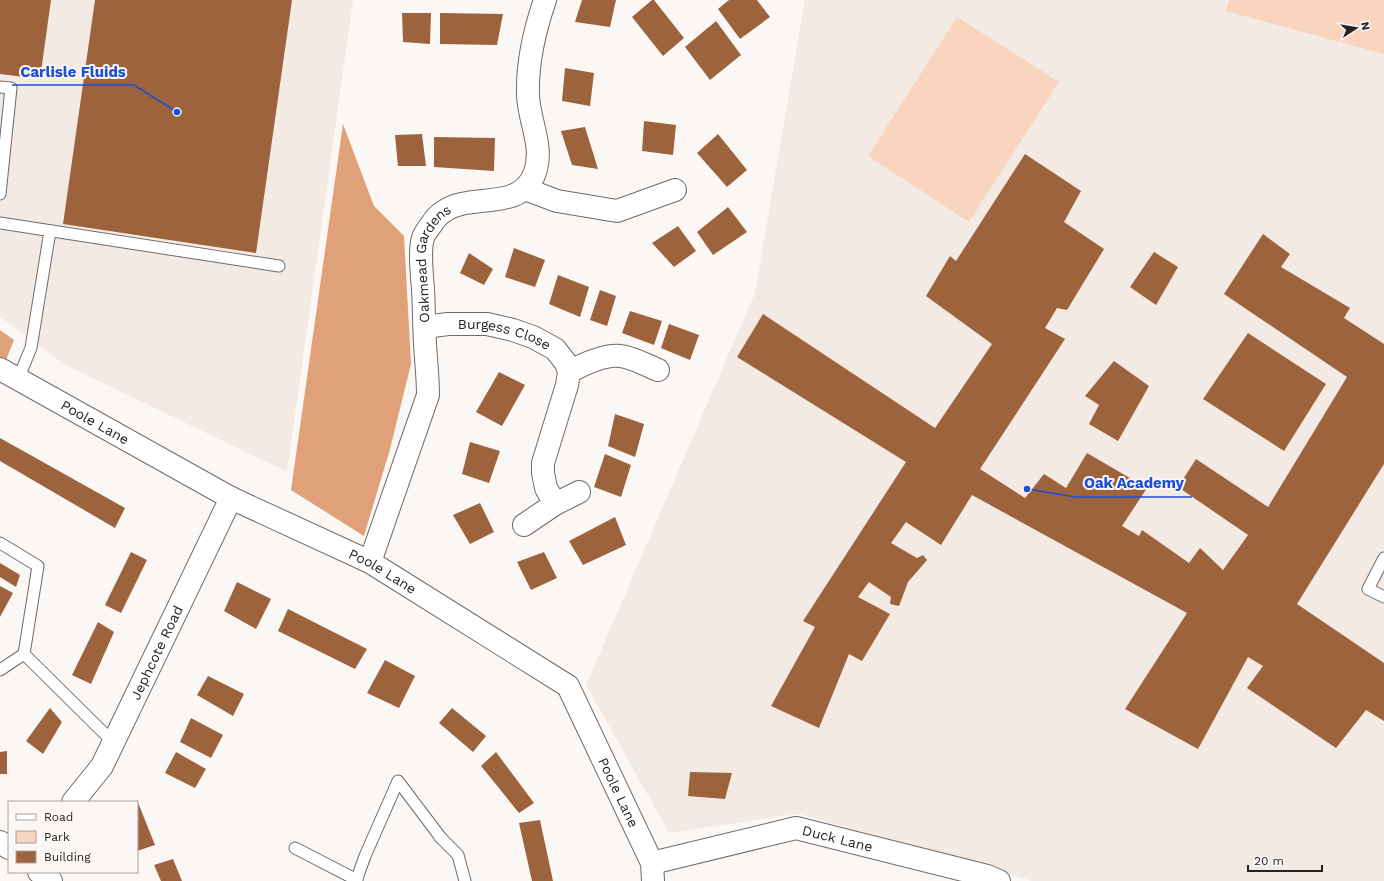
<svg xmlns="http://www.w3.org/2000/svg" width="1384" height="881" font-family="'Work Sans',sans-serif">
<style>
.built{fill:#f4eae4}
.green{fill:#f9d5bf}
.forest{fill:#e0a179}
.building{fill:#9d633d}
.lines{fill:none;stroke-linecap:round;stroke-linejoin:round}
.lane-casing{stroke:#6e6b6a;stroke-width:13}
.street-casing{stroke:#6e6b6a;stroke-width:24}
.secondary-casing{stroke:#6e6b6a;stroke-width:24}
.lane{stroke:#fff;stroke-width:11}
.street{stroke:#fff;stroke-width:22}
.secondary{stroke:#fff;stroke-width:22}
.labels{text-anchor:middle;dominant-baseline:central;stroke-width:4;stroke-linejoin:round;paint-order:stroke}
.street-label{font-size:14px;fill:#252423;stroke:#faf7f5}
.leader{fill:none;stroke:#1d4ed8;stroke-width:1.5}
.callout-dot{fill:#1d4ed8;stroke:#faf7f5;stroke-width:1.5}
.callout-label{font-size:15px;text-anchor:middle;font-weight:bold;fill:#1d4ed8;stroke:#faf7f5;stroke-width:4;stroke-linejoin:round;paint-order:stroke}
</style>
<rect width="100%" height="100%" fill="#faf7f5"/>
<!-- built -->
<g class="built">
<polygon points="0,0 353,0 287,472 64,364 0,317"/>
<polygon points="805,0 1384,0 1384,881 1032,881 957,858 798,814 669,833 586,685 755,293"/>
</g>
<!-- green -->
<g class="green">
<polygon points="1229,0 1384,0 1384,54 1226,11"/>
<polygon points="957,17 1059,82 969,222 868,156"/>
</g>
<!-- forest -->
<g class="forest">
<polygon points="343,124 374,206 404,236 411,364 390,449 364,536 291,490"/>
<polygon points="0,330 14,340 6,360 0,357"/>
</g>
<!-- building -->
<g class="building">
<polygon points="0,0 51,0 40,79 0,74"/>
<polygon points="95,0 292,0 256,253 63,224"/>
<polygon points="582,0 616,0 610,27 575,22"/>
<polygon points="652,0 654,0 684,38 663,56 632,17"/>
<polygon points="729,0 757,0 770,17 740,39 718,9"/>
<polygon points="402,13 431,13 430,44 403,42"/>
<polygon points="440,13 503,14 497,45 440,44"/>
<polygon points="716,21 741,55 710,80 685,47"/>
<polygon points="565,68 594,73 590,106 562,101"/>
<polygon points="644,121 676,125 673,155 642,151"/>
<polygon points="585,127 598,169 572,165 561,131"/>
<polygon points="422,134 426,166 398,166 395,135"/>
<polygon points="718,134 747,170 727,187 697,153"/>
<polygon points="434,137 495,138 494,171 434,167"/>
<polygon points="1025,154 1081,191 1064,222 1104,249 1067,310 1057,308 1045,328 1065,339 980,469 1025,498 1044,474 1066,488 1087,453 1147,488 1122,526 1139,536 1142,530 1189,563 1200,548 1223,570 1248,535 1178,487 1196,459 1268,507 1347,377 1224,294 1263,234 1290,254 1281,267 1350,308 1344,318 1384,344 1384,464 1297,604 1384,663 1384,721 1366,710 1336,748 1247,688 1263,666 1248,657 1198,749 1125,709 1187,613 972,495 941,545 906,522 891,543 917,558 923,555 927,560 908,582 899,606 890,604 891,597 869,582 858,597 890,614 862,661 849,654 819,728 771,706 815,627 803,621 906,462 737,357 763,314 935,428 992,344 926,296 950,256 956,261"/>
<polygon points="728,207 747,232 713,255 697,232"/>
<polygon points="678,226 696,251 674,267 652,243"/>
<polygon points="514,248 545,260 535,287 505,277"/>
<polygon points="1154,252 1178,267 1156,305 1130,287"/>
<polygon points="469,253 493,269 484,285 460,273"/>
<polygon points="558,275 589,287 580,317 549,304"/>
<polygon points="600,290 616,296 607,326 590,320"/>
<polygon points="630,311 662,321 654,345 622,333"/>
<polygon points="669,324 699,335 690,360 661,348"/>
<polygon points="1248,333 1326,384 1284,451 1203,399"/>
<polygon points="1114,361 1149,386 1118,441 1089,424 1099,405 1085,396"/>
<polygon points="499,372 525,385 502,426 476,412"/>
<polygon points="615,414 644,424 635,457 608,446"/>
<polygon points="0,438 125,508 115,528 0,461"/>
<polygon points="470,442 500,451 489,483 462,474"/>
<polygon points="605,454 631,465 621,497 594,487"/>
<polygon points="480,503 494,532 470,544 453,515"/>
<polygon points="615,517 626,545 583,565 569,541"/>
<polygon points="131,552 147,560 121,613 105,605"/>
<polygon points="544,552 557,578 531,590 517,562"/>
<polygon points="0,563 20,575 16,587 0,577"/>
<polygon points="237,582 271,599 256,629 224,611"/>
<polygon points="0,586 13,593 0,617"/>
<polygon points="288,609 367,649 355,669 278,631"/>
<polygon points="98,622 114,632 91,684 72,675"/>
<polygon points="385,660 415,676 399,708 367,693"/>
<polygon points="208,676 244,694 233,716 197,695"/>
<polygon points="50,708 62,722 43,754 26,741"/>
<polygon points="452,708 486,736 473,752 439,723"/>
<polygon points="191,718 223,735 211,758 180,742"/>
<polygon points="7,751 7,774 0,774 0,752"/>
<polygon points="176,752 206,769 195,788 165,773"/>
<polygon points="496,752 534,803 519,813 481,766"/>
<polygon points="690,772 732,773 725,799 688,796"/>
<polygon points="137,800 155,845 137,851"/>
<polygon points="540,820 553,881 532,881 519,823"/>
<polygon points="173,859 182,881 161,881 154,865"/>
</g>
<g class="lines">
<defs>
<g id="lane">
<polyline points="0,87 11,88 0,194"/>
<polyline points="0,223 279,266"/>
<polyline points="18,379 31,348 50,231"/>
<polyline points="0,543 38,566 24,654"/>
<polyline points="1384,558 1368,589 1384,597"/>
<polyline points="0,670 24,654 114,743"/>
<polyline points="439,836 458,855 465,881"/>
<polyline points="295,848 357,880"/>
<polyline points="356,881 365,856 398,781 441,838"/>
</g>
<g id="street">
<polyline points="525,189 557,201 617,211 675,190"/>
<path id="s1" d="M 425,327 L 448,324 L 487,324 L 513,330 L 533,337 L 555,349 L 566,363 L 569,372 L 567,385 L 543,463 L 543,473 L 546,488 L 555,504 L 579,492"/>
<path d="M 569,372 C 582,365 604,354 620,356 C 632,357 646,365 658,370"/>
<polyline points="524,525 555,504"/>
<path id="s2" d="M 370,562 L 428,395 C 428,378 426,361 425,344 C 424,326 424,307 423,289 C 422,276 419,250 423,238 C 424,234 428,229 431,225 C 434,220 438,215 443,212 C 469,192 519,212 534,175 C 545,147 529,123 528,95 C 527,63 535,29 545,0"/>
<path id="s3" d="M 73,802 L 102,766 L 231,498"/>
<polyline points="0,842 9,848"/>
<path id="s4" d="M 652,863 L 796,828 L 987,876 L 999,881"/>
<polyline points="39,872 51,881"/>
</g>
<g id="secondary">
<path id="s5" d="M 0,369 L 231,498 L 370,562 L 568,686 L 652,863 L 653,881"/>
</g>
</defs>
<!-- lane casing -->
<use href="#lane" class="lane-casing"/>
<!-- street casing -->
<use href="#street" class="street-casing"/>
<!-- secondary casing -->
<use href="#secondary" class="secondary-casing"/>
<!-- lane -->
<use href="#lane" class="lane"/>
<!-- street -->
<use href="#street" class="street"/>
<!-- secondary -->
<use href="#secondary" class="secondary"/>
</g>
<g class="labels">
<!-- street labels -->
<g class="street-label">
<text stroke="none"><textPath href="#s2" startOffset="312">Oakmead Gardens</textPath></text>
<text stroke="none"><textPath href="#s1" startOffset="81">Burgess Close</textPath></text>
<text stroke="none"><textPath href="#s5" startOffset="109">Poole Lane</textPath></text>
<text stroke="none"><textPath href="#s5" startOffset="433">Poole Lane</textPath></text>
<text stroke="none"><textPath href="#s3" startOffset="172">Jephcote Road</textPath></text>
<text stroke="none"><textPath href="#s5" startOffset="769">Poole Lane</textPath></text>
<text stroke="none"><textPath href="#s4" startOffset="191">Duck Lane</textPath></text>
</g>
</g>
<!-- callouts -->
<path class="leader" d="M177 112L134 85H12M1027 489L1075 497H1192"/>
<g class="callout-dot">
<circle cx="177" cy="112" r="4"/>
<circle cx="1027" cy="489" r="4"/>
</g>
<g class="callout-label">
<text x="73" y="77">Carlisle Fluids</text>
<text x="1134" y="488">Oak Academy</text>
</g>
<!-- legend -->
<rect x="8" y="801" width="130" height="72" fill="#faf7f5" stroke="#a5a3a1"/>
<rect x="16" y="814" width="20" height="6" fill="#ffffff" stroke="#a5a3a1"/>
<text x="44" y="821" font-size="12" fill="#252423">Road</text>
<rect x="16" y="831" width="20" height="12" fill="#f9d5bf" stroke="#a5a3a1"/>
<text x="44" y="841" font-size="12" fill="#252423">Park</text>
<rect x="16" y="851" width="20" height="12" fill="#9d633d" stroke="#a5a3a1"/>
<text x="44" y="861" font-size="12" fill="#252423">Building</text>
<!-- north arrow -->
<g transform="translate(1356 28) rotate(78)" stroke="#faf7f5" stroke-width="3" paint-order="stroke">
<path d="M0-3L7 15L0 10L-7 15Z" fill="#252423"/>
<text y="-6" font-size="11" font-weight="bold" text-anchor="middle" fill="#252423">N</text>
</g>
<!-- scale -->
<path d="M1248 865v6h74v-6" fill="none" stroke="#252423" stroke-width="2"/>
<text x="1254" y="865" font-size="12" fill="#252423" stroke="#faf7f5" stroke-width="3" paint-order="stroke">20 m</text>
</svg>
